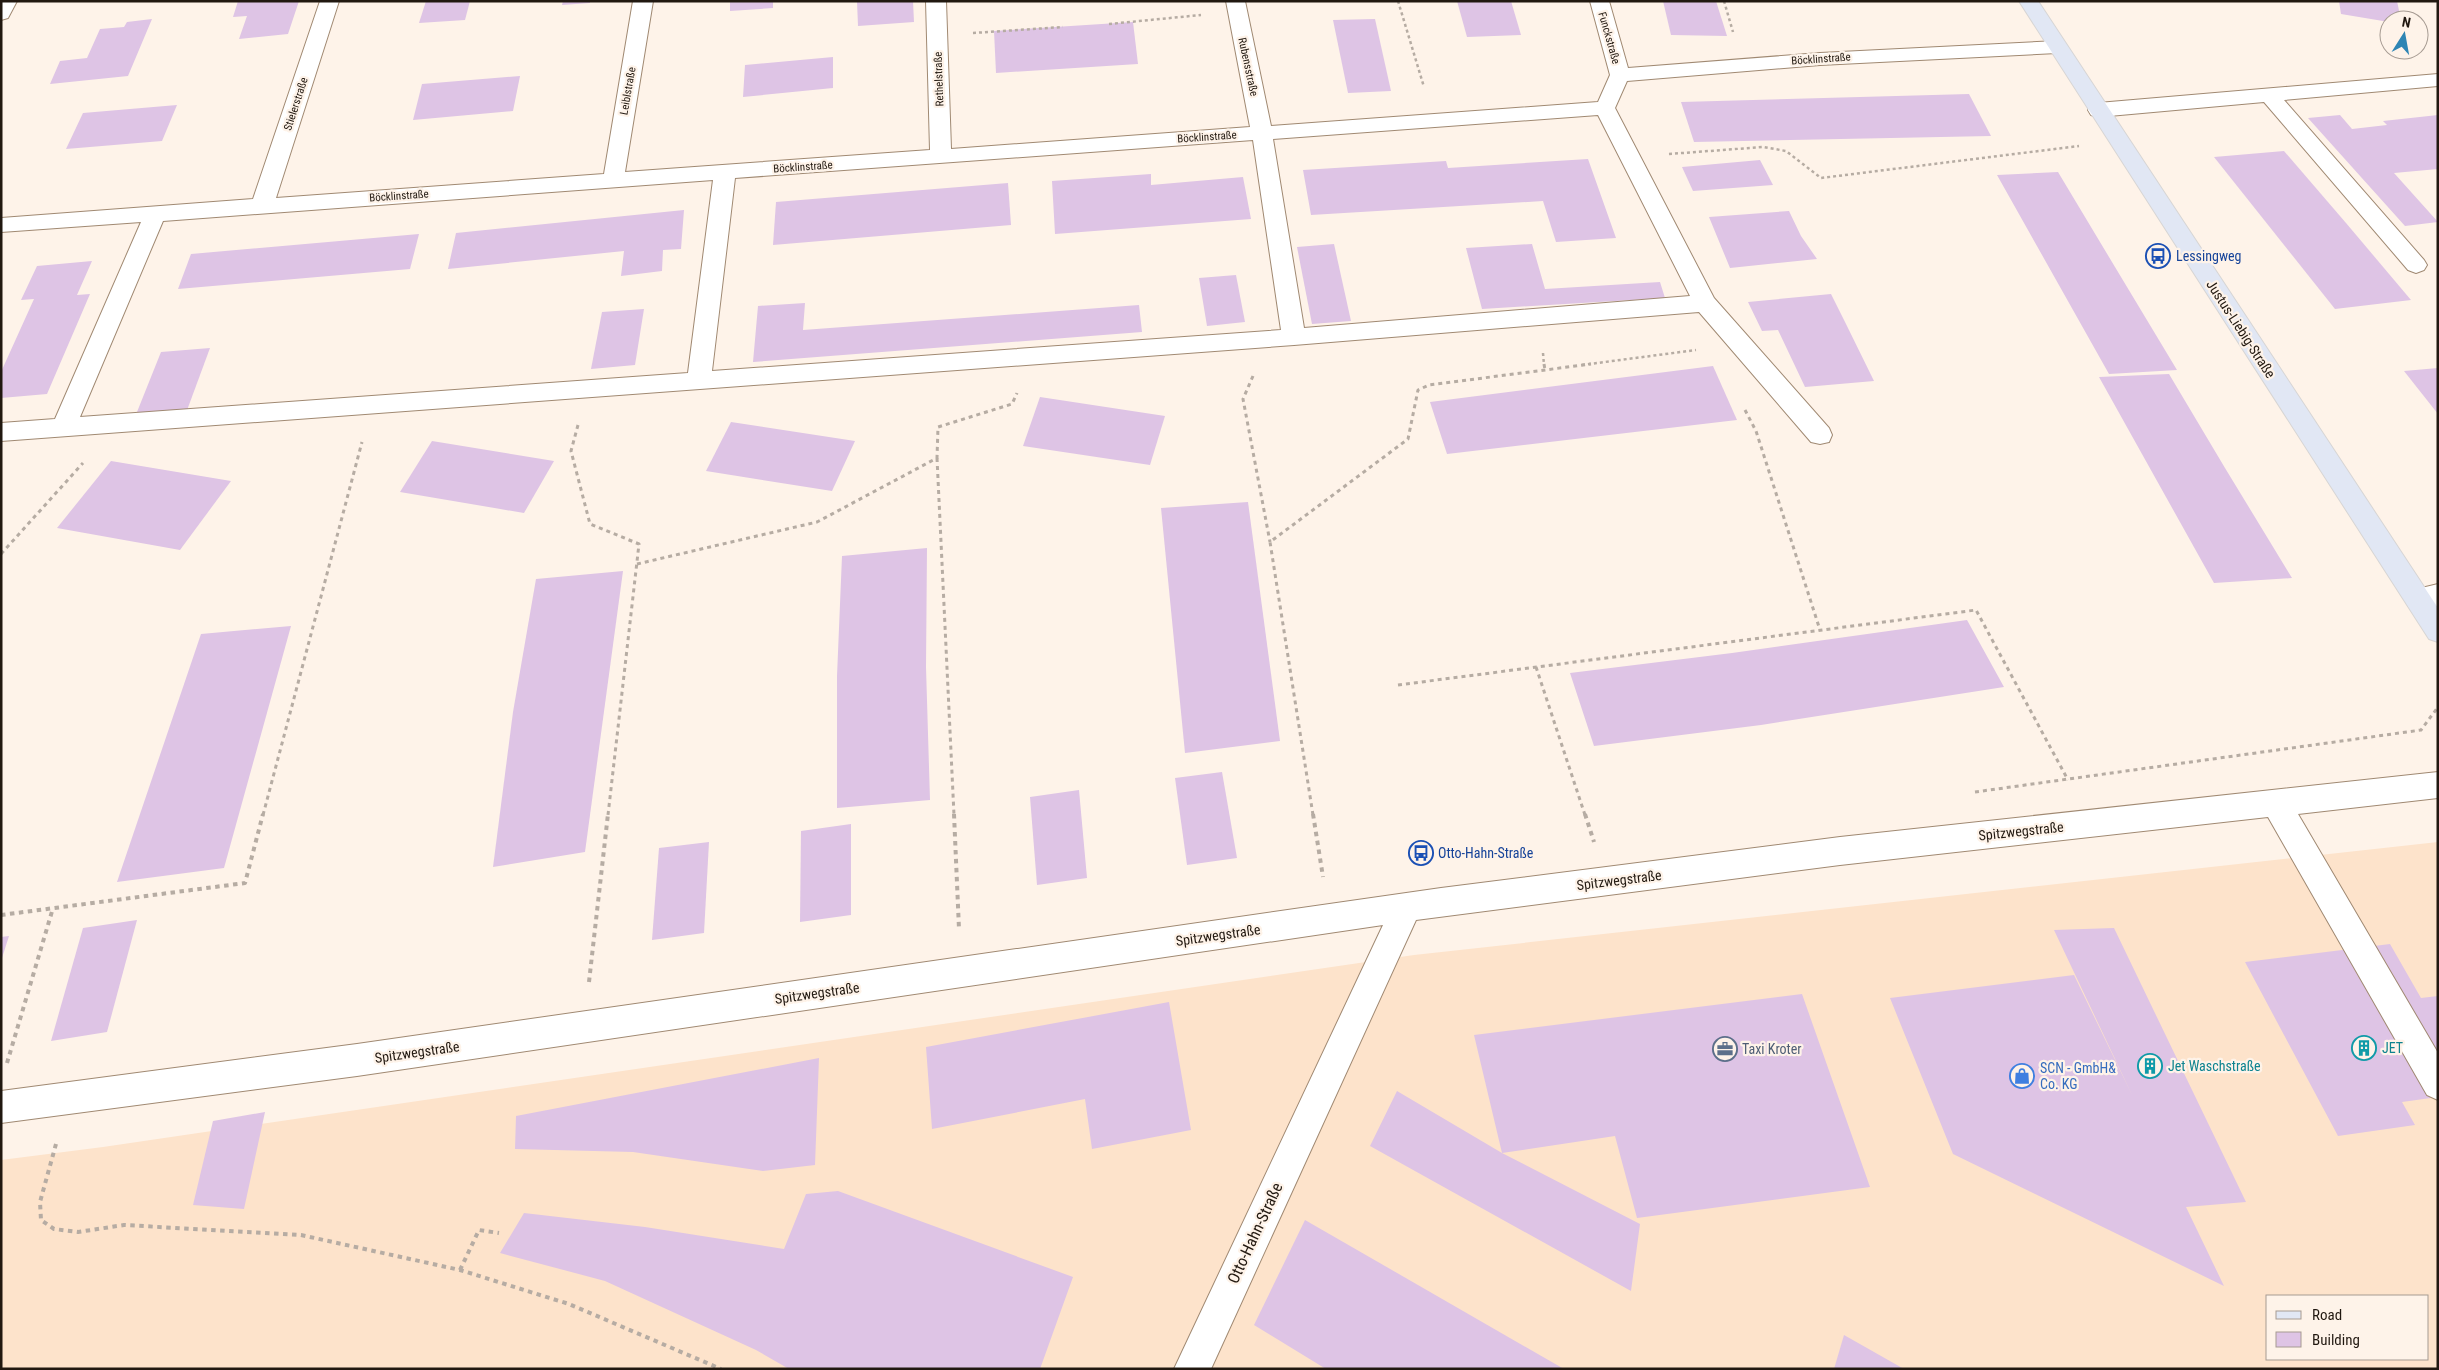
<svg xmlns="http://www.w3.org/2000/svg" width="2439" height="1370" font-family="'Roboto Condensed',sans-serif">
<style>
.built{fill:#fde3cb;fill-rule:evenodd}
.building{fill:#dec4e5}
.lines{fill:none;stroke-linecap:round;stroke-linejoin:round}
.minor-casing{stroke:#a08972;stroke-width:2}
.major-casing{stroke:#d7d5d4;stroke-width:2}
.path-far2{stroke:#b6aca3;stroke-width:2.5;stroke-dasharray:3 3;stroke-linecap:butt}
.path-far1{stroke:#b6aca3;stroke-width:3;stroke-dasharray:4 4;stroke-linecap:butt}
.path{stroke:#b6aca3;stroke-width:4;stroke-dasharray:4.5 4.5;stroke-linecap:butt}
.minor{fill:#fff;fill-rule:evenodd}
.major{fill:#e1e7f4;fill-rule:evenodd}
.labels{text-anchor:middle;dominant-baseline:central;stroke-width:4.5;stroke-linejoin:round;paint-order:stroke}
.far-street-label{font-size:11px;fill:#211810;stroke:#fef3e9}
.transit-label{font-size:14px;fill:#164399;stroke:#fef3e9;text-anchor:start}
.street-label{font-size:14px;fill:#211810;stroke:#fef3e9}
.culture-label{font-size:14px;fill:#0d838f;stroke:#fef3e9;text-anchor:start}
.service-label{font-size:14px;fill:#4e5e75;stroke:#fef3e9;text-anchor:start}
.shop-label{font-size:14px;fill:#366cbe;stroke:#fef3e9;text-anchor:start}
.near-street-label{font-size:16px;fill:#211810;stroke:#fef3e9}
</style>
<rect width="100%" height="100%" fill="#fef3e9"/>
<!-- built -->
<path class="built" d="M 2438,842 L 2438,1369 L 1,1369 L 1,1160 L 103,1147 L 1414,955 ZM 2268,1296 L 2428,1296 L 2428,1359 L 2268,1359 Z"/>
<!-- building -->
<g class="building">
<polygon points="238,1 299,1 288,34 239,39 247,16 233,17"/>
<polygon points="426,1 470,1 465,20 419,23"/>
<polygon points="563,1 590,1 590,3 562,5"/>
<polygon points="730,1 773,1 773,8 730,11"/>
<polygon points="857,1 913,1 914,22 858,26"/>
<polygon points="1457,1 1511,1 1521,35 1467,37"/>
<polygon points="1663,1 1716,1 1727,36 1671,35"/>
<polygon points="2339,1 2397,1 2401,20 2389,20 2389,22 2341,14"/>
<polygon points="152,19 128,76 50,84 60,61 87,58 100,29 124,27 127,22"/>
<polygon points="1375,19 1391,91 1348,93 1333,20"/>
<polygon points="1133,22 1138,64 996,73 994,31"/>
<polygon points="833,57 833,88 743,97 745,65"/>
<polygon points="520,76 513,111 413,120 422,84"/>
<polygon points="1969,94 1991,136 1694,142 1681,102"/>
<polygon points="177,105 162,141 66,149 83,113"/>
<polygon points="2340,115 2352,129 2387,125 2383,121 2438,115 2438,169 2394,173 2438,222 2405,226 2308,118"/>
<polygon points="2284,151 2346,223 2411,300 2335,309 2214,157"/>
<polygon points="1588,159 1616,238 1556,242 1543,201 1311,215 1303,170 1446,161 1448,168"/>
<polygon points="1760,160 1773,185 1693,191 1682,167"/>
<polygon points="2058,172 2115,267 2177,370 2109,374 1997,175"/>
<polygon points="1151,174 1151,185 1243,177 1251,219 1055,234 1052,181"/>
<polygon points="1008,183 1011,225 773,245 776,202"/>
<polygon points="684,210 681,249 663,250 662,271 621,276 624,251 448,269 456,233"/>
<polygon points="1789,211 1801,236 1817,259 1730,268 1709,217"/>
<polygon points="419,234 410,269 178,289 191,254"/>
<polygon points="1334,244 1351,321 1312,324 1297,247"/>
<polygon points="1532,244 1545,289 1660,282 1665,298 1482,309 1466,248"/>
<polygon points="92,261 77,295 90,294 47,394 1,398 1,372 34,299 21,300 37,266"/>
<polygon points="1236,275 1245,322 1207,326 1199,278"/>
<polygon points="1831,294 1846,324 1874,381 1805,387 1778,330 1762,331 1748,302"/>
<polygon points="805,303 803,330 1139,305 1142,332 753,362 758,306"/>
<polygon points="644,309 635,365 591,369 602,312"/>
<polygon points="210,348 186,413 135,417 161,352"/>
<polygon points="1713,366 1737,420 1447,454 1430,402"/>
<polygon points="2438,368 2438,414 2404,371"/>
<polygon points="2169,374 2225,468 2292,578 2214,583 2099,377"/>
<polygon points="1040,397 1165,416 1150,465 1023,446"/>
<polygon points="731,422 855,441 832,491 706,471"/>
<polygon points="432,441 554,461 524,513 400,492"/>
<polygon points="111,461 231,481 180,550 57,528"/>
<polygon points="1248,502 1280,741 1185,753 1161,508"/>
<polygon points="927,548 926,667 930,800 837,808 837,676 842,556"/>
<polygon points="623,571 585,852 493,867 513,712 536,579"/>
<polygon points="1967,620 2004,687 1761,725 1594,746 1570,673 1732,653"/>
<polygon points="291,626 224,868 117,882 201,634"/>
<polygon points="1222,772 1237,858 1187,865 1175,778"/>
<polygon points="1079,790 1087,878 1037,885 1030,797"/>
<polygon points="851,824 851,915 800,922 801,831"/>
<polygon points="709,842 704,933 652,940 659,848"/>
<polygon points="137,920 107,1032 51,1041 83,928"/>
<polygon points="2114,928 2246,1202 2186,1207 2224,1286 1953,1154 1890,998 2074,975 2133,1097 2054,930"/>
<polygon points="9,936 2,958 1,957 1,937"/>
<polygon points="2390,944 2421,998 2438,996 2438,1097 2402,1102 2415,1125 2338,1136 2245,962"/>
<polygon points="1802,994 1870,1187 1637,1218 1615,1136 1502,1153 1474,1035"/>
<polygon points="1169,1002 1191,1130 1092,1149 1085,1099 932,1129 926,1047"/>
<polygon points="819,1058 815,1165 763,1171 633,1152 515,1149 516,1116"/>
<polygon points="1397,1091 1502,1153 1640,1224 1631,1291 1370,1146"/>
<polygon points="265,1112 244,1209 193,1205 213,1121"/>
<polygon points="838,1191 1073,1277 1040,1369 789,1369 756,1350 605,1281 500,1253 524,1213 645,1227 784,1249 806,1194"/>
<polygon points="1305,1220 1564,1369 1326,1369 1254,1325"/>
<polygon points="1844,1335 1904,1369 1834,1369"/>
</g>
<g class="lines">
<defs>
<g id="minor">
<polygon points="1,1 17,1 8,18 1,20"/>
<path d="M 320,1 L 339,1 L 276,198 L 604,174 L 633,1 L 653,1 L 625,172 L 930,150 L 926,1 L 946,1 L 951,149 L 1250,127 L 1226,1 L 1245,1 L 1271,126 L 1598,102 L 1610,75 L 1590,1 L 1609,1 L 1628,68 L 1820,53 L 2057,41 L 2064,43 L 2067,47 L 2064,51 L 2057,53 L 1820,65 L 1627,81 L 1615,108 L 1714,298 L 1829,428 L 1832,435 L 1829,442 L 1820,444 L 1811,442 L 1699,312 L 1294,345 L 1,441 L 1,423 L 55,419 L 141,222 L 1,232 L 1,218 L 253,199 ZM 1598,115 L 1690,296 L 1304,328 L 1273,139 ZM 1253,140 L 1281,330 L 712,371 L 735,178 ZM 713,180 L 688,373 L 80,417 L 163,221 Z"/>
<polygon points="2438,74 2438,86 2284,100 2424,260 2427,265 2424,270 2416,273 2408,270 2264,102 2098,117 2091,115 2088,110 2091,105 2098,103"/>
<polygon points="2438,584 2438,606 2418,610 2409,607 2405,599 2409,591"/>
<polygon points="2438,772 2438,798 2298,814 2438,1053 2438,1100 2427,1095 2268,817 1840,865 1416,920 1211,1369 1174,1369 1383,925 357,1076 1,1123 1,1091 357,1044 1441,888 1840,837"/>
</g>
<polygon id="major" points="2019,1 2038,1 2438,608 2438,642 2429,639"/>
</defs>
<!-- minor casing -->
<use href="#minor" class="minor-casing"/>
<!-- major casing -->
<use href="#major" class="major-casing"/>
<!-- path-far2 -->
<g class="path-far2">
<polyline points="1398,1 1424,87"/>
<polyline points="1724,1 1733,32"/>
<polyline points="1109,24 1201,15"/>
<polyline points="973,33 1063,27"/>
<polyline points="1669,154 1763,147 1786,151 1821,178 2079,146"/>
<polyline points="1543,353 1544,365"/>
<polyline points="1582,365 1696,350"/>
</g>
<!-- path-far1 -->
<g class="path-far1">
<polyline points="1544,364 1545,370"/>
<polyline points="1253,376 1243,399 1270,542"/>
<polyline points="1745,410 1756,431 1820,630"/>
<polyline points="578,425 571,451 590,524 639,544 608,815"/>
<polyline points="937,458 954,815"/>
<polyline points="1,554 83,463"/>
<polyline points="637,564 817,522 937,458 938,427 1012,404 1017,393"/>
<polyline points="1536,667 1585,815"/>
<polyline points="1398,685 1976,610 2068,780"/>
<polyline points="1975,792 2421,730 2438,707"/>
<polyline points="263,815 362,442"/>
<polyline points="1313,815 1270,542 1408,439 1418,390 1429,385 1591,364"/>
</g>
<!-- path -->
<g class="path">
<polyline points="954,814 959,929"/>
<polyline points="1313,814 1323,877"/>
<polyline points="1585,814 1594,842"/>
<polyline points="1,915 245,883 263,814"/>
<polyline points="589,982 608,814"/>
<polyline points="7,1063 53,908"/>
<polyline points="56,1144 40,1202 41,1220 54,1229 78,1232 124,1225 301,1235 460,1270 569,1304 721,1369"/>
<polyline points="460,1270 479,1230 499,1233"/>
</g>
<!-- minor -->
<use href="#minor" class="minor"/>
<!-- major -->
<use href="#major" class="major"/>
</g>
<!-- icons -->
<defs>
<symbol id="bus-ring" viewBox="-11 -11 22 22"><circle r="9.5" fill="#fef3e9" stroke="#1a4fb4" stroke-width="1.5"/><path d="M-5-6H5V4H4V6H2V4H-2V6H-4V4H-5ZM-3.5-4V0h7V-4ZM-3.5 1.2v1.5H-2V1.2ZM2 1.2v1.5H3.5V1.2Z" fill="#1a4fb4"/></symbol>
<symbol id="building-ring" viewBox="-11 -11 22 22"><circle r="9.5" fill="#fef3e9" stroke="#0f9aa8" stroke-width="1.5"/><path d="M-4-6H4V6H1V3H-1V6H-4ZM-2.5-4.3h1.7v1.8h-1.7ZM.8-4.3h1.7v1.8H.8ZM-2.5-1h1.7V.8h-1.7ZM.8-1h1.7V.8H.8Z" fill="#0f9aa8"/></symbol>
<symbol id="office-ring" viewBox="-11 -11 22 22"><circle r="9.5" fill="#fef3e9" stroke="#5c6f8a" stroke-width="1.5"/><path d="M-6-3h4V-5.5h4V-3h4V5H-6ZM-1-4.5V-3h2v-1.5ZM-6 0V1H6V0Z" fill="#5c6f8a"/></symbol>
<symbol id="shop-ring" viewBox="-11 -11 22 22"><circle r="9.5" fill="#fef3e9" stroke="#3f7fe0" stroke-width="1.5"/><path d="M-5-2.5h2.3a2.7 3.5 0 0 1 5.4 0H5L5.5 6h-11ZM-1.5-2.5h3a1.5 2.3 0 0 0-3 0Z" fill="#3f7fe0"/></symbol>
</defs>
<g fill-rule="evenodd">
<use href="#bus-ring" x="2144" y="242" width="28" height="28"/>
<use href="#bus-ring" x="1407" y="839" width="28" height="28"/>
<use href="#building-ring" x="2350" y="1034" width="28" height="28"/>
<use href="#office-ring" x="1711" y="1035" width="28" height="28"/>
<use href="#building-ring" x="2136" y="1052" width="28" height="28"/>
<use href="#shop-ring" x="2008" y="1062" width="28" height="28"/>
</g>
<g class="labels">
<!-- far-street labels -->
<g class="far-street-label">
<text transform="translate(1609 38) rotate(74)">Funckstraße</text>
<text transform="translate(1821 59) rotate(-4)">Böcklinstraße</text>
<text transform="translate(1248 67) rotate(78)">Rubensstraße</text>
<text transform="translate(939 79) rotate(-92)">Rethelstraße</text>
<text transform="translate(628 91) rotate(-80)">Leiblstraße</text>
<text transform="translate(296 104) rotate(-72)">Stielerstraße</text>
<text transform="translate(1207 137) rotate(-4)">Böcklinstraße</text>
<text transform="translate(803 167) rotate(-4)">Böcklinstraße</text>
<text transform="translate(399 196) rotate(-4)">Böcklinstraße</text>
</g>
<!-- transit labels -->
<g class="transit-label">
<text x="2176" y="256">Lessingweg</text>
<text x="1438" y="853">Otto-Hahn-Straße</text>
</g>
<!-- street labels -->
<g class="street-label">
<text transform="translate(2241 329) rotate(57)">Justus-Liebig-Straße</text>
<text transform="translate(2021 831) rotate(-6)">Spitzwegstraße</text>
<text transform="translate(1619 880) rotate(-7)">Spitzwegstraße</text>
<text transform="translate(1218 935) rotate(-8)">Spitzwegstraße</text>
<text transform="translate(817 993) rotate(-8)">Spitzwegstraße</text>
<text transform="translate(417 1052) rotate(-8)">Spitzwegstraße</text>
</g>
<!-- culture labels -->
<g class="culture-label">
<text x="2382" y="1048">JET</text>
<text x="2168" y="1066">Jet Waschstraße</text>
</g>
<!-- service labels -->
<g class="service-label">
<text x="1742" y="1049">Taxi Kroter</text>
</g>
<!-- shop labels -->
<g class="shop-label">
<text x="2040" y="1068">SCN - GmbH&amp;<tspan x="2040" dy="16">Co. KG</tspan></text>
</g>
<!-- near-street labels -->
<g class="near-street-label">
<text transform="translate(1255 1233) rotate(-65)">Otto-Hahn-Straße</text>
</g>
</g>
<!-- border -->
<rect width="2439" height="1370" fill="none" stroke="#211810" stroke-width="5"/>
<!-- legend -->
<rect x="2266" y="1295" width="162" height="65" fill="#fef3e9" stroke="#a69b92"/>
<rect x="2276" y="1311" width="25" height="8" fill="#e1e7f4" stroke="#a69b92"/>
<text x="2312" y="1320" font-size="15" fill="#211810">Road</text>
<rect x="2276" y="1332" width="25" height="15" fill="#dec4e5" stroke="#a69b92"/>
<text x="2312" y="1345" font-size="15" fill="#211810">Building</text>
<!-- north arrow -->
<g transform="translate(2404 35) rotate(11)"><circle r="24" fill="#fef3e9" stroke="#a69b92"/>
<path d="M0-4L9 19L0 12L-9 19Z" fill="#2e85b4"/>
<text y="-8" font-size="14" font-weight="bold" text-anchor="middle" fill="#211810">N</text>
</g>
</svg>
